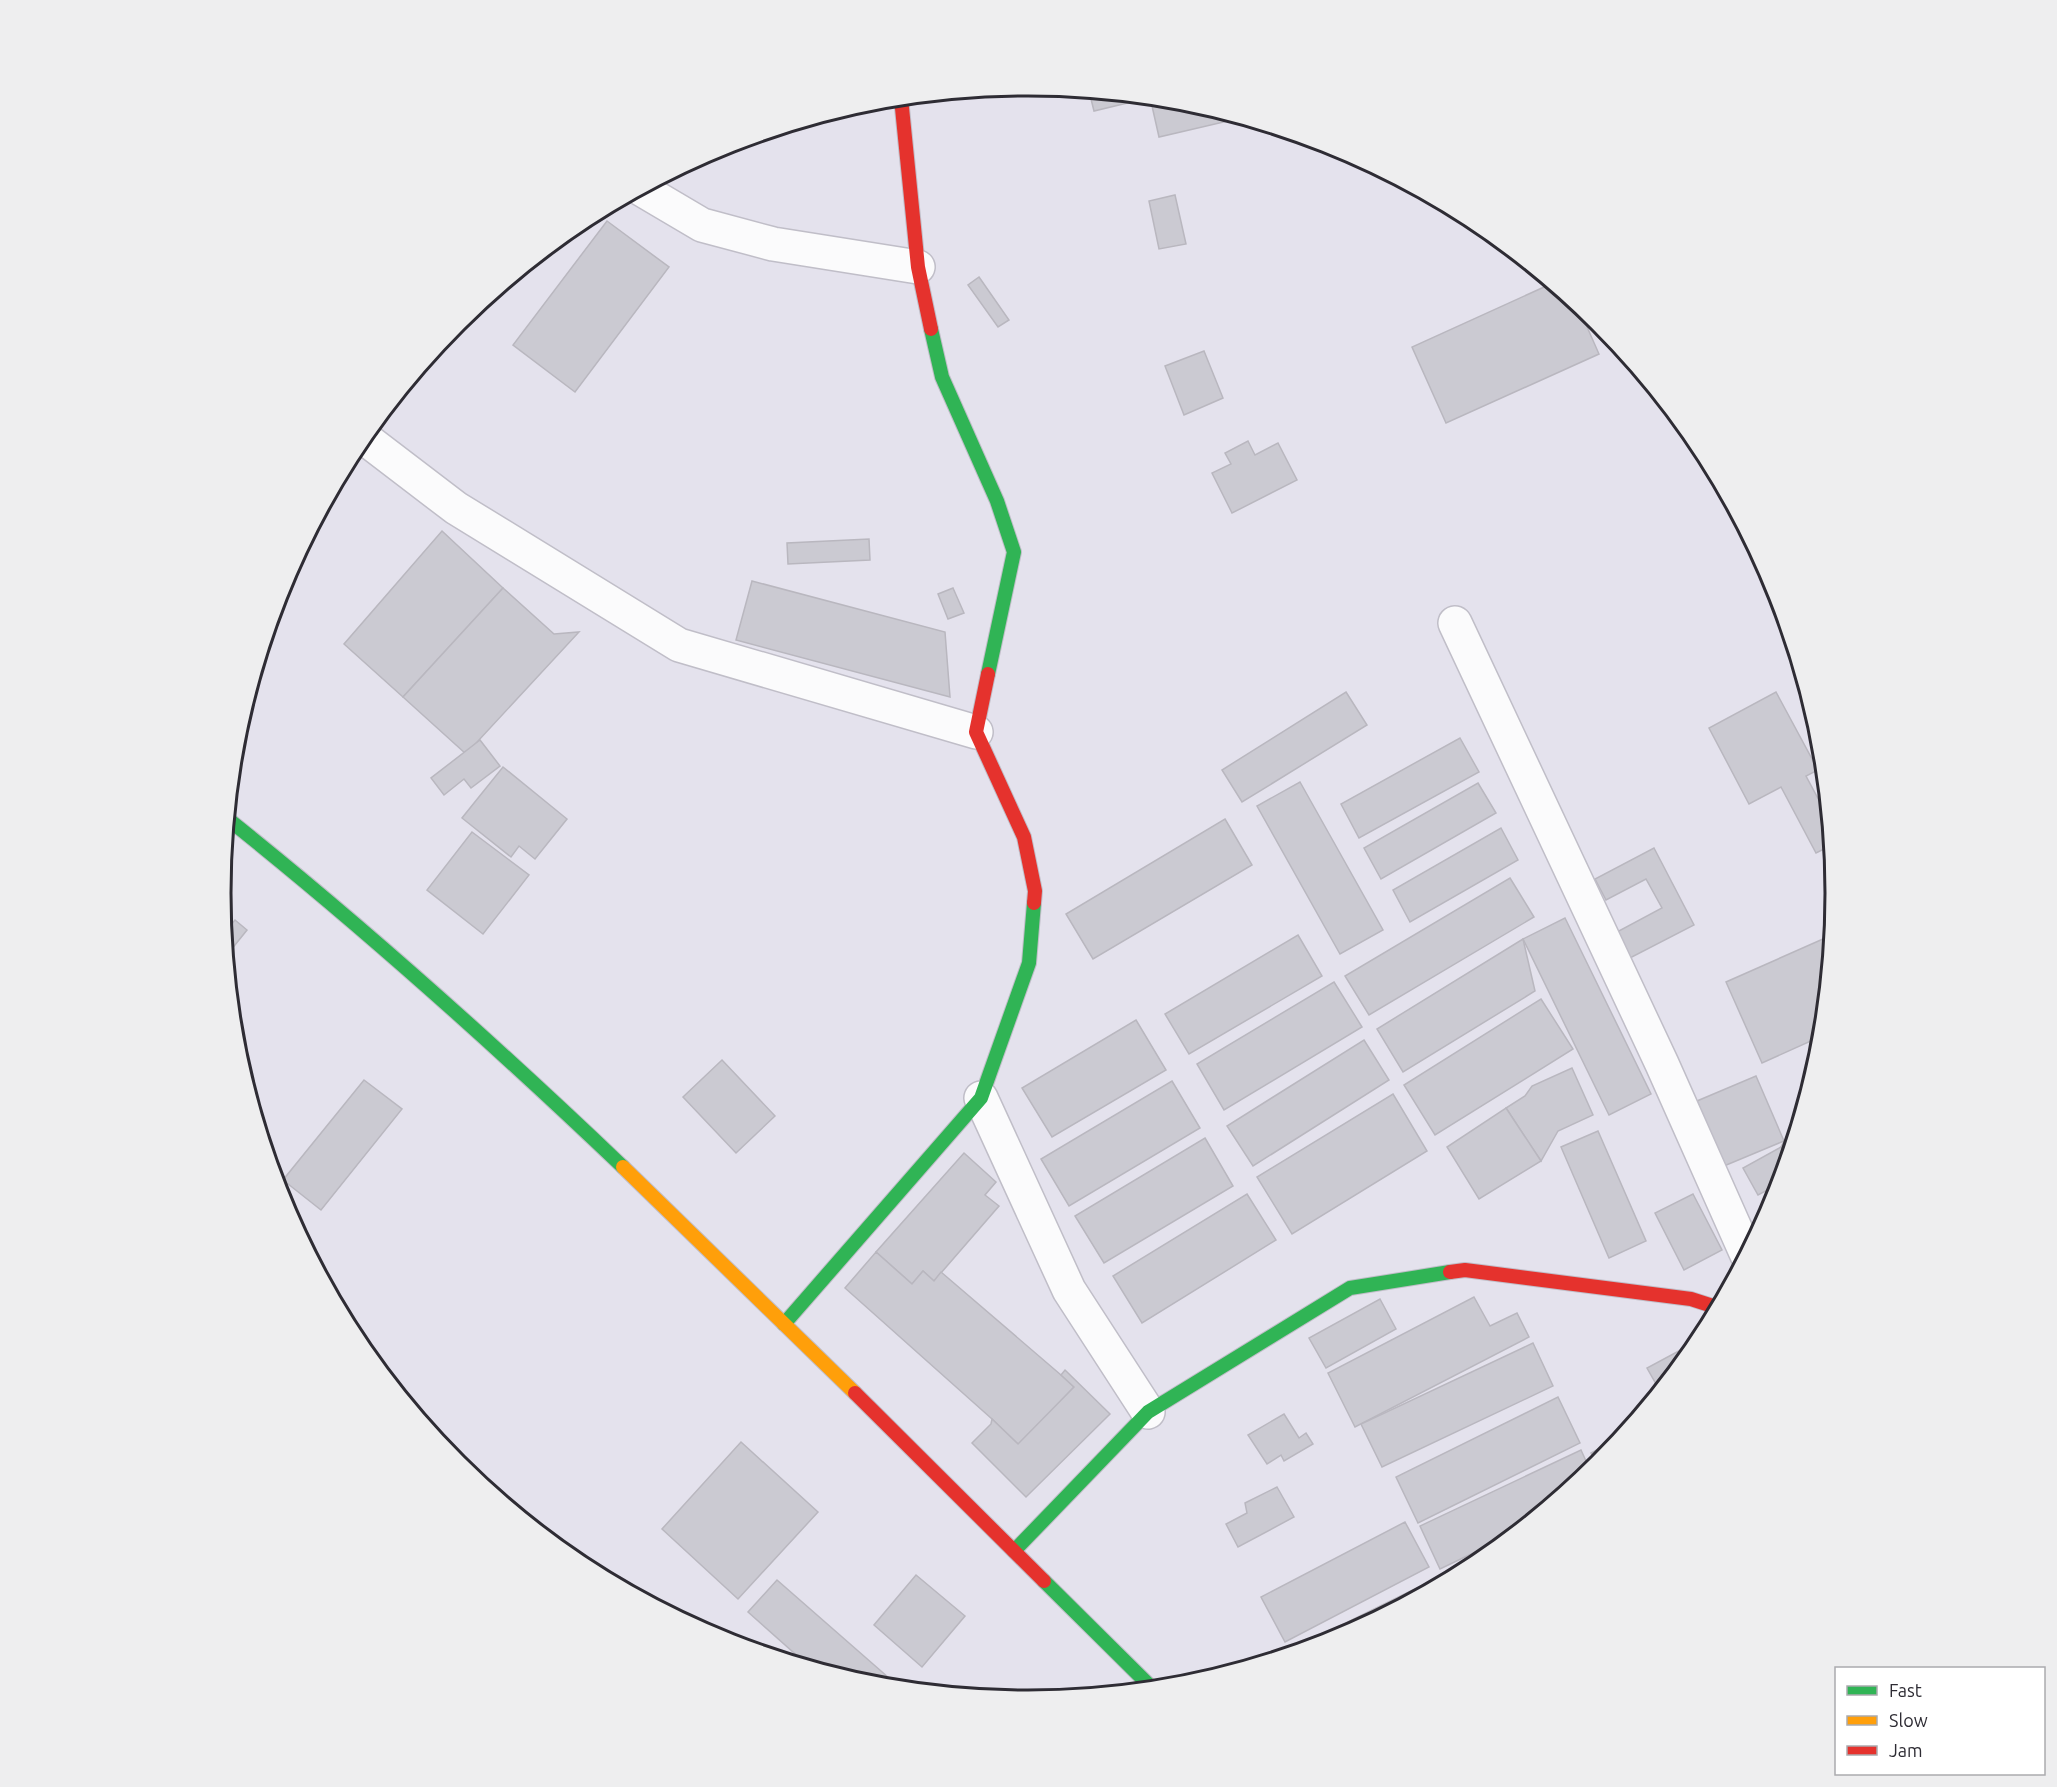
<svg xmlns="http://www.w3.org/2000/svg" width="2057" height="1787" font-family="Ubuntu,sans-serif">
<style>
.building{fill:#cbcad2;stroke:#b9b7bf;stroke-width:1.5}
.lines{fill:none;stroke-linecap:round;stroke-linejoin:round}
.street-casing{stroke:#c0bec8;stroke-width:36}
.fast-casing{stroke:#c0bec8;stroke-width:16}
.slow-casing{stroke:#c0bec8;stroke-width:16}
.jam-casing{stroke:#c0bec8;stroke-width:16}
.street{stroke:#fbfbfc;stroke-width:33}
.fast{stroke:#30b455;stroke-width:14}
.slow{stroke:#ff9f0a;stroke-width:14}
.jam{stroke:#e5322d;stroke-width:14}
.rim{fill:none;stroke:#2e2c34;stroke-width:3}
</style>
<rect width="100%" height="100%" fill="#e4e2ed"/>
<!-- building -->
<g class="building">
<polygon points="1089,91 1139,96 1140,100 1094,111"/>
<polygon points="1150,97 1186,101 1241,118 1159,137"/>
<polygon points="1175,195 1186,244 1159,249 1149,201"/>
<polygon points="607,221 669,267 575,392 513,345"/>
<polygon points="979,277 1009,320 998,327 968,285"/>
<polygon points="1553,283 1576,302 1599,354 1446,423 1412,347"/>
<polygon points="1204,351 1223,398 1184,415 1165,366"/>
<polygon points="1248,441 1255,455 1278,443 1297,480 1232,513 1212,473 1231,464 1225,453"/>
<polygon points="442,531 503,588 403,697 344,644"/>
<polygon points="869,539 870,560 788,564 787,543"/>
<polygon points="752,581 945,632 950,697 736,640"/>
<polygon points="503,588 554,634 579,632 466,754 403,697"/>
<polygon points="953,588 964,613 948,619 938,594"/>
<polygon points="1346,692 1367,725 1242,802 1222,770"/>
<polygon points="1776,692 1818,770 1806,776 1829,819 1832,845 1816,853 1781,787 1749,804 1709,728"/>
<polygon points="1460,738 1479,772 1359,838 1341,804"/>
<polygon points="480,740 500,766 471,788 464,779 444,795 431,778"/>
<polygon points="503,767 567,819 535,859 519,846 511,857 462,818"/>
<polygon points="1300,782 1383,930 1340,954 1257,806"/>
<polygon points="1478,783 1496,813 1381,879 1364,848"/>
<polygon points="1225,819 1252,865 1093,959 1066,914"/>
<polygon points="1501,828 1518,860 1410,922 1393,890"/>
<polygon points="472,832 529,875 483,934 427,890"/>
<polygon points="1654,848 1694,925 1628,959 1615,933 1662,908 1646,879 1606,900 1595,879"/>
<polygon points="1510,878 1534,917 1369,1015 1345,976"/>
<polygon points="1565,918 1651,1094 1609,1115 1523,939"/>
<polygon points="235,920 247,930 227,955 224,933"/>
<polygon points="1298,935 1322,976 1189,1054 1165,1014"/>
<polygon points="1832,935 1822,1036 1762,1063 1726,982"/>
<polygon points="1523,939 1535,991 1403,1072 1377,1029"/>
<polygon points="1334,982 1362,1027 1224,1110 1197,1064"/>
<polygon points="1541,999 1573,1049 1435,1135 1404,1085"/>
<polygon points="1136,1020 1166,1070 1052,1137 1022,1088"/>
<polygon points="1364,1040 1389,1080 1253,1166 1227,1126"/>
<polygon points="722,1060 775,1116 736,1153 683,1097"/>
<polygon points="1572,1068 1593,1115 1558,1131 1541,1161 1506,1108 1525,1096 1532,1086"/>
<polygon points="1756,1076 1784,1141 1724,1166 1697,1101"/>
<polygon points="364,1080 402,1109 321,1210 283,1180"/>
<polygon points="1172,1081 1200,1128 1069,1206 1041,1159"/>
<polygon points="1393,1094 1427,1151 1292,1234 1257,1177"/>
<polygon points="1506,1108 1541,1161 1479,1199 1447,1147"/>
<polygon points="1598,1131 1646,1241 1609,1258 1561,1147"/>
<polygon points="1795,1137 1788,1160 1781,1147 1784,1141"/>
<polygon points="1205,1138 1233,1186 1104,1263 1075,1216"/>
<polygon points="1781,1147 1788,1160 1781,1183 1758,1195 1743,1168"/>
<polygon points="964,1153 996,1182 985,1195 999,1206 934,1281 923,1271 912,1284 876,1252"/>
<polygon points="1247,1194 1276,1240 1142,1323 1113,1276"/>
<polygon points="1693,1194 1722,1250 1684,1270 1655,1213"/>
<polygon points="876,1252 912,1284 923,1271 934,1281 941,1272 1061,1375 1074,1387 1020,1444 1018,1444 992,1419 845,1288"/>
<polygon points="1474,1297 1490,1326 1517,1313 1529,1337 1355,1427 1328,1373"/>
<polygon points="1380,1299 1396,1329 1326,1368 1309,1338"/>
<polygon points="1703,1338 1700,1343 1660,1391 1647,1368"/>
<polygon points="1533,1343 1553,1386 1382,1467 1361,1424"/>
<polygon points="1065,1370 1110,1414 1026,1497 972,1443 991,1424 992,1419 1018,1444 1074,1387 1061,1375"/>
<polygon points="1558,1397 1580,1443 1418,1523 1396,1477"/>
<polygon points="1284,1414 1299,1438 1306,1433 1313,1444 1284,1461 1281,1455 1267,1464 1248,1435"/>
<polygon points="1625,1434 1600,1465 1598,1466 1591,1453"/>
<polygon points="741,1442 818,1512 738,1599 662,1529"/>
<polygon points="1581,1450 1591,1472 1519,1531 1440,1569 1420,1526"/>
<polygon points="1277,1487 1294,1517 1238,1547 1226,1524 1247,1513 1245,1503"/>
<polygon points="1405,1522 1429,1567 1285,1642 1261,1597"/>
<polygon points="916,1575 965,1616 922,1667 874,1625"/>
<polygon points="1437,1578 1440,1585 1337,1640 1288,1655 1287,1652"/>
<polygon points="777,1580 889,1678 881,1687 871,1686 811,1668 748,1612"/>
</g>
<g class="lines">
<defs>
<g id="street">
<polyline points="641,189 702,225 773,244 918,267"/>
<polyline points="363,437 456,508 679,645 976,732"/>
<polyline points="1455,623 1662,1064 1747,1255"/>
<polyline points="981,1098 1069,1290 1148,1412"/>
</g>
<g id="fast">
<polyline points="931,329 942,377 997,501 1014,552 988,674"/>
<path d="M 228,819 C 366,929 496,1046 623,1167"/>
<polyline points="784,1324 981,1098 1029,963 1034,903"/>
<polyline points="1014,1551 1148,1412 1350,1288 1450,1272"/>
<polyline points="1044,1581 1153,1689"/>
</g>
<polyline id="slow" points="623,1167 855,1393"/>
<g id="jam">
<polyline points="901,98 918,267 931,329"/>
<polyline points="988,674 976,732 1024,837 1035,891 1034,903"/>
<polyline points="1450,1272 1465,1270 1691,1299 1719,1308"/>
<polyline points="855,1393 1044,1581"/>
</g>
</defs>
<!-- street casing -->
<use href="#street" class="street-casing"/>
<!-- fast casing -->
<use href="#fast" class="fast-casing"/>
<!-- slow casing -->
<use href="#slow" class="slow-casing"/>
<!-- jam casing -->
<use href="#jam" class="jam-casing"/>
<!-- street -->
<use href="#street" class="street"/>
<!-- fast -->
<use href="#fast" class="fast"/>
<!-- slow -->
<use href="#slow" class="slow"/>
<!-- jam -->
<use href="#jam" class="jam"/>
</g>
<!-- crop -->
<path d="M0 0H2057V1787H0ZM231 893a797 797 0 1 1 1594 0a797 797 0 1 1-1594 0Z" fill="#eeeeef" fill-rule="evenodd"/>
<path class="rim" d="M231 893a797 797 0 1 1 1594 0a797 797 0 1 1-1594 0Z"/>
<!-- legend -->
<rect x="1835" y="1667" width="210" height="108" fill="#ffffff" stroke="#ababae" stroke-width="1.5"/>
<rect x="1847" y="1686" width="30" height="9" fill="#30b455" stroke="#ababae" stroke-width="1.5"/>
<text x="1889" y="1697" font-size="18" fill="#2e2c34">Fast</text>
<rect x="1847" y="1716" width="30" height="9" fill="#ff9f0a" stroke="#ababae" stroke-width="1.5"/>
<text x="1889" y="1727" font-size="18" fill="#2e2c34">Slow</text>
<rect x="1847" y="1746" width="30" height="9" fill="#e5322d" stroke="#ababae" stroke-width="1.5"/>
<text x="1889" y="1757" font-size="18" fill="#2e2c34">Jam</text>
</svg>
